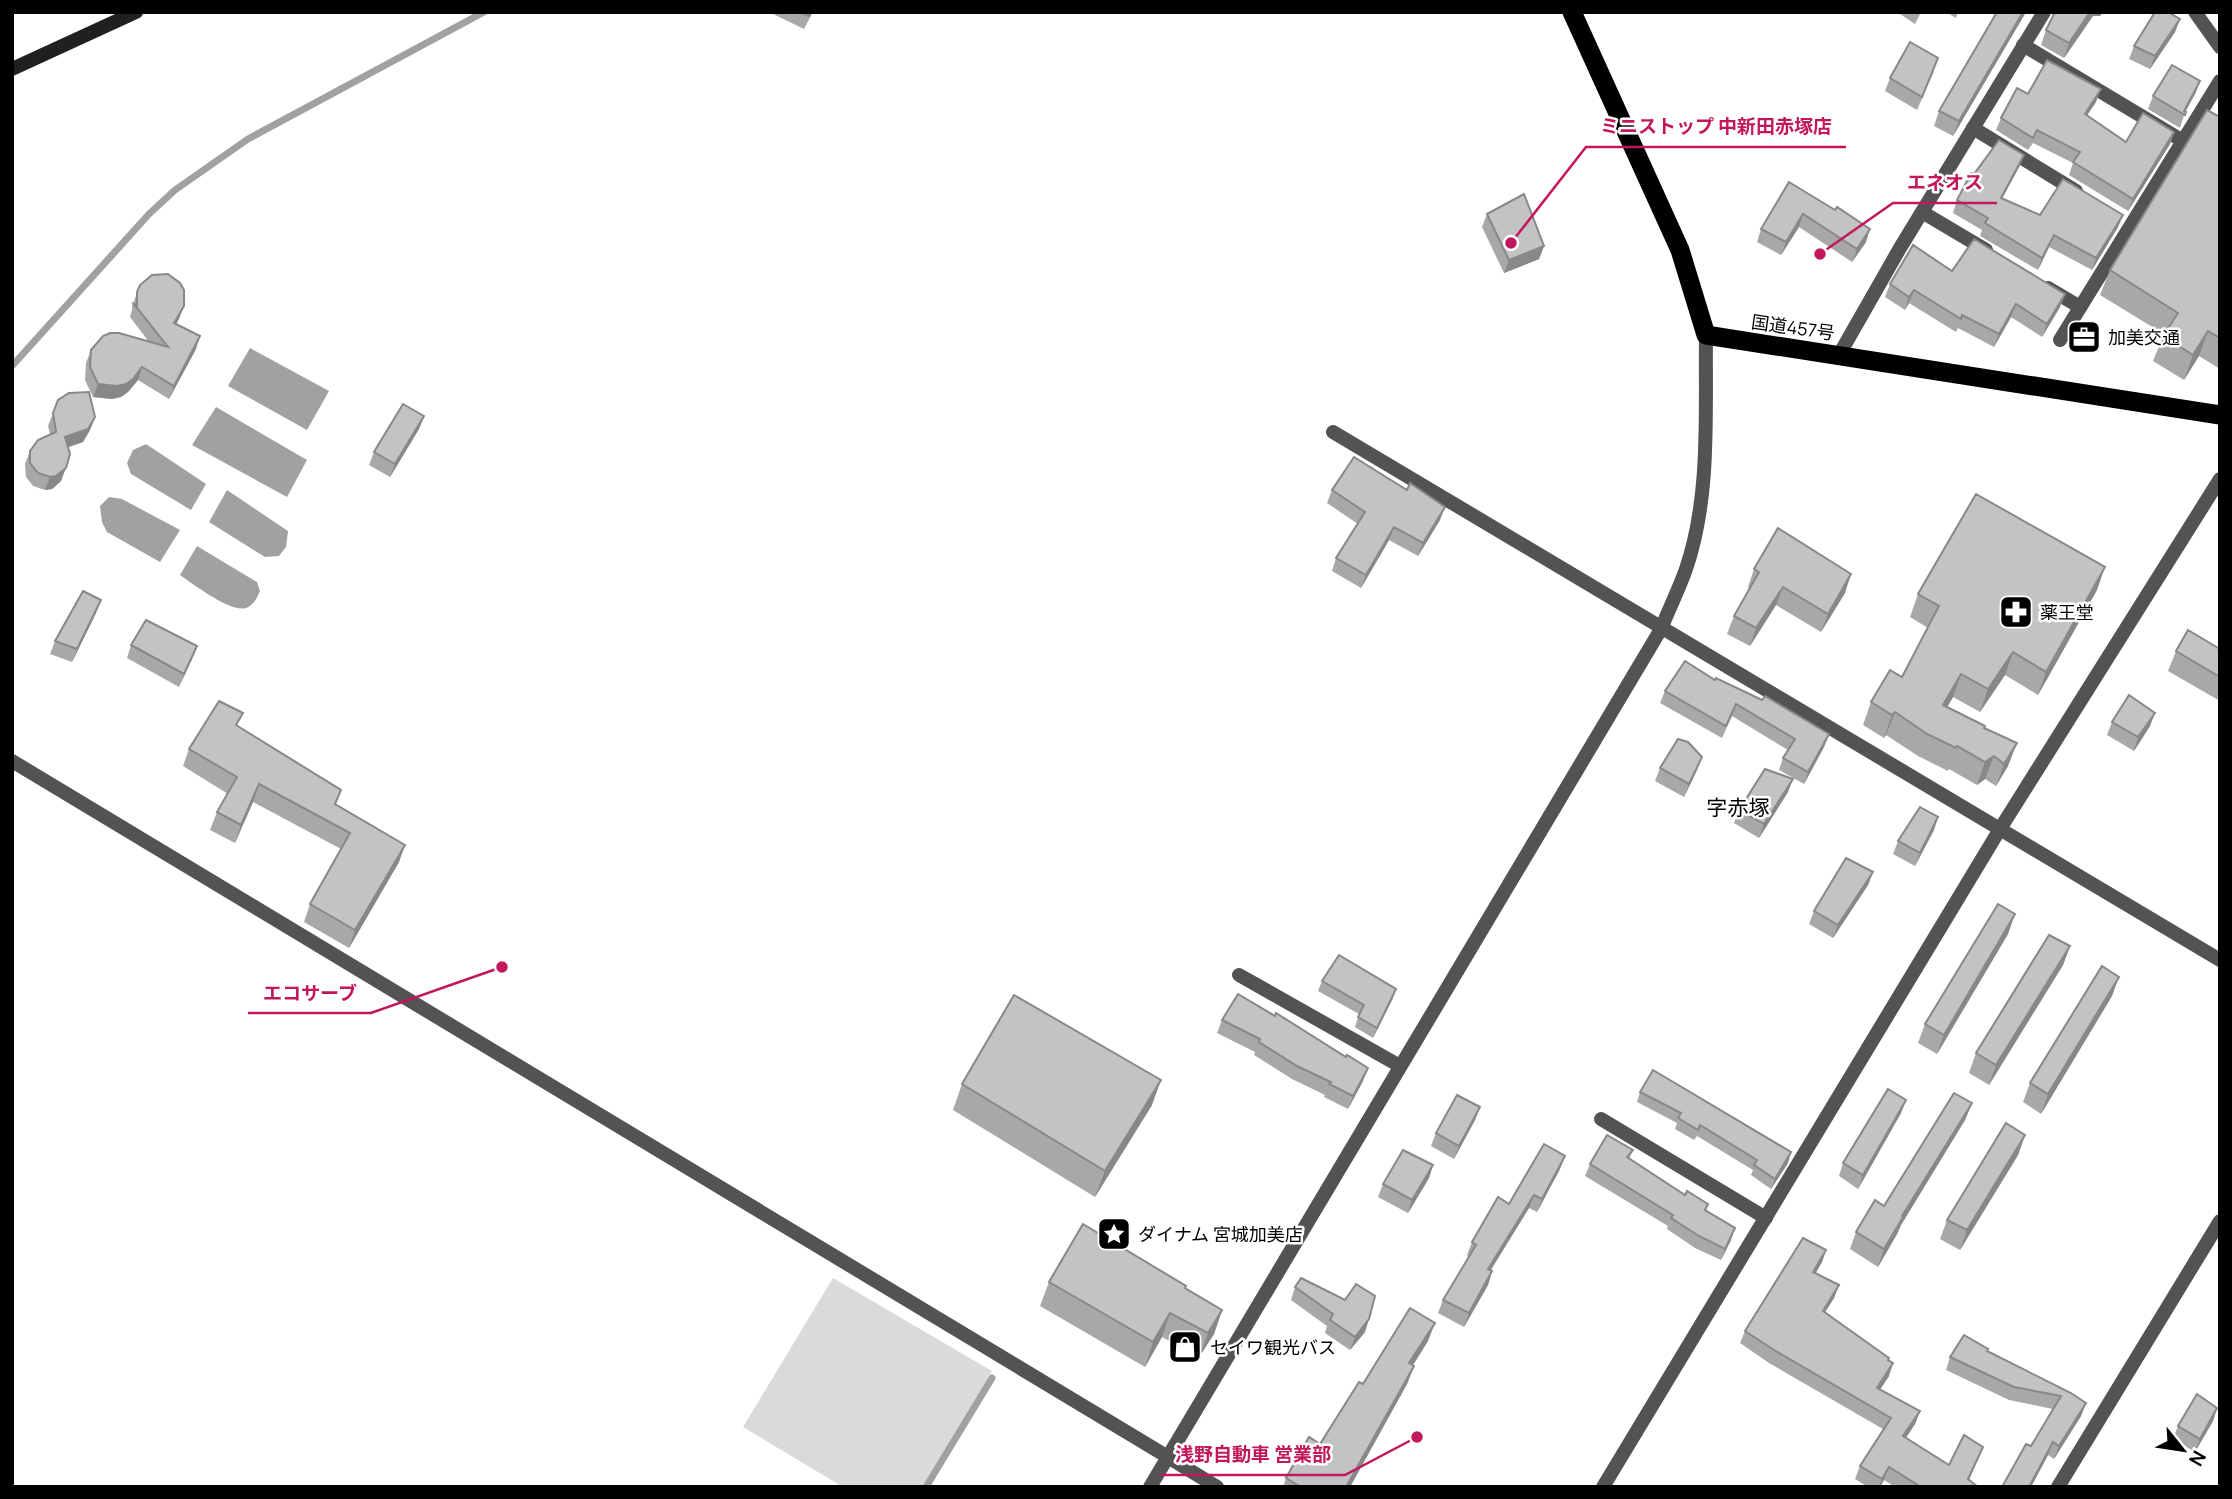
<svg xmlns="http://www.w3.org/2000/svg" width="2232" height="1499" font-family="Manrope,'Noto Sans JP',sans-serif">
<style>
.green{fill:#dadada}
.water{fill:#a1a1a1}
.lines{fill:none;stroke-linecap:round;stroke-linejoin:round}
.stream{stroke:#a1a1a1;stroke-width:7}
.minor{stroke:#535353;stroke-width:14}
.tertiary{stroke:#535353;stroke-width:14}
.secondary{stroke:#202020;stroke-width:14}
.trunk{stroke:#000;stroke-width:19}
.wall{fill:#a8a8a8}
.shaded-wall{fill:#888}
.building{fill:#c3c3c3;stroke:#888;stroke-width:2}
.labels{text-anchor:middle;dominant-baseline:central;stroke-width:5;stroke-linejoin:round;paint-order:stroke}
.street-label{font-size:18px;fill:#000;stroke:#fff}
.poi-label{font-size:18px;fill:#000;stroke:#fff;text-anchor:start}
.quarter-label{font-size:21px;fill:#000;stroke:#fff}
.leader{fill:none;stroke:#c2185b;stroke-width:2.5}
.callout-dot{fill:#c2185b;stroke:#fff;stroke-width:2.5}
.callout-label{font-size:19px;text-anchor:middle;font-weight:bold;fill:#c2185b;stroke:#fff;stroke-width:5;stroke-linejoin:round;paint-order:stroke}
</style>
<rect width="100%" height="100%" fill="#fff"/>
<!-- green -->
<polygon class="green" points="833,1278 992,1371 922,1487 843,1487 743,1427"/>
<!-- water -->
<g class="water">
<polygon points="250,348 329,391 307,430 228,386"/>
<polygon points="216,407 307,460 287,497 192,445"/>
<polygon points="146,444 206,484 191,510 131,474 127,463 133,450"/>
<polygon points="227,490 288,531 286,547 279,556 265,557 209,522"/>
<polygon points="109,497 122,499 180,530 160,562 107,532 102,522 100,506"/>
<path d="M 197,546 L 257,582 L 260,591 C 257,598 254,605 246,608 C 231,613 193,584 180,575 Z"/>
</g>
<g class="lines">
<!-- stream -->
<g class="stream">
<polyline points="12,366 149,214 175,190 248,139 484,12"/>
<polyline points="926,1487 992,1378"/>
</g>
<!-- minor -->
<g class="minor">
<polyline points="2195,12 2220,47"/>
<polyline points="2023,45 2183,141"/>
<polyline points="1973,128 2076,191"/>
<polyline points="1922,212 1986,250"/>
<polyline points="2048,288 2080,307"/>
<polyline points="2060,340 2220,81"/>
<polyline points="1839,355 1900,248 2044,12"/>
<polyline points="1333,432 2220,960"/>
<polyline points="12,761 1168,1457"/>
<polyline points="1239,975 1400,1066"/>
<polyline points="1601,1119 1766,1218"/>
<polyline points="1603,1487 2000,829 2220,479"/>
<polyline points="2058,1487 2220,1221"/>
</g>
<!-- tertiary -->
<g class="tertiary">
<polyline points="1168,1457 1217,1487"/>
<path d="M 1150,1487 L 1661,629 C 1669,609 1679,589 1686,569 C 1711,496 1705,412 1706,335"/>
</g>
<!-- secondary -->
<polyline class="secondary" points="12,69 136,12"/>
<!-- trunk -->
<polyline class="trunk" points="1572,12 1680,250 1706,335 2220,415"/>
</g>
<!-- wall -->
<g class="wall">
<polygon points="769,12 813,12 804,29"/>
<polygon points="1897,12 1921,12 1915,24"/>
<polygon points="1946,12 1958,12 1956,18"/>
<polygon points="1997,12 2026,12 1953,136 1934,126 1939,111"/>
<polygon points="2053,12 2103,12 2100,16 2093,16 2064,58 2041,45 2046,30 2054,16"/>
<polygon points="2180,19 2175,32 2150,69 2129,59 2134,46"/>
<polygon points="1934,71 1917,110 1885,91 1890,78"/>
<polygon points="2200,81 2195,94 2185,112 2180,128 2148,109 2153,96"/>
<polygon points="2028,94 2096,102 2087,115 2126,142 2174,132 2170,144 2128,211 2069,175 2073,163 2033,143 2028,150 1996,130 2001,118"/>
<polygon points="2220,117 2220,369 2199,356 2184,380 2153,361 2164,334 2100,295 2110,270"/>
<polygon points="2019,167 2002,198 2040,215 2123,215 2118,227 2092,270 2049,247 2038,270 1980,236 1982,230 1953,213 1957,200 1974,174"/>
<polygon points="1789,182 1835,210 1866,242 1852,262 1799,227 1781,255 1757,242 1761,229"/>
<polygon points="1487,214 1544,246 1539,259 1504,273 1482,227"/>
<polygon points="1952,271 2065,294 2060,307 2042,337 2011,317 1994,347 1958,328 1956,332 1909,303 1905,310 1885,297 1890,284"/>
<polygon points="140,285 179,319 176,324 196,349 169,399 138,380 128,392 121,397 112,399 93,397 85,380 86,363 91,350 149,342 130,317 132,310 132,306"/>
<polygon points="58,400 95,417 90,430 83,442 68,447 61,481 52,489 45,490 33,486 26,477 25,464 30,451 50,434 48,426"/>
<polygon points="424,416 419,429 390,477 369,465 374,452"/>
<polygon points="1332,490 1440,520 1418,556 1389,540 1361,588 1332,571 1336,558 1358,524 1327,503"/>
<polygon points="1754,569 1845,593 1821,632 1776,605 1750,646 1727,634 1734,616 1749,588 1748,587"/>
<polygon points="2097,590 2038,695 2005,675 1980,712 1953,697 1947,707 1984,729 2008,766 1996,786 1985,779 1977,785 1949,769 1948,771 1918,756 1886,735 1884,738 1863,725 1871,702 1902,677 1928,628 1910,617 1918,594"/>
<polygon points="96,613 72,662 50,654 55,641"/>
<polygon points="131,645 197,646 179,687 127,658"/>
<polygon points="2220,649 2220,701 2168,671 2176,651"/>
<polygon points="1715,680 1829,734 1824,747 1804,784 1779,770 1783,758 1788,750 1732,716 1722,738 1660,703 1665,691"/>
<polygon points="2112,722 2150,726 2134,751 2107,735"/>
<polygon points="238,726 336,805 399,862 349,948 304,922 310,904 341,849 253,802 235,843 210,830 217,812 228,794 183,766 189,749"/>
<polygon points="1660,768 1697,770 1684,797 1655,781"/>
<polygon points="1788,792 1759,838 1734,823 1739,810"/>
<polygon points="1934,830 1915,866 1893,854 1898,841"/>
<polygon points="1873,872 1868,885 1833,938 1809,924 1814,911"/>
<polygon points="2008,934 1937,1054 1918,1043 1925,1024"/>
<polygon points="2070,946 2063,965 1989,1085 1969,1073 1976,1053"/>
<polygon points="1322,981 1393,998 1373,1038 1355,1027 1359,1014 1318,991"/>
<polygon points="2112,996 2041,1114 2023,1102 2030,1083"/>
<polygon points="1222,1020 1363,1081 1348,1109 1324,1097 1325,1095 1292,1079 1254,1055 1255,1052 1217,1033"/>
<polygon points="962,1084 1152,1105 1095,1197 953,1110"/>
<polygon points="1640,1092 1788,1163 1771,1189 1751,1175 1753,1170 1697,1136 1694,1140 1675,1129 1677,1123 1637,1102"/>
<polygon points="1906,1100 1901,1113 1858,1189 1839,1176 1843,1163"/>
<polygon points="1972,1103 1965,1120 1901,1225 1897,1234 1878,1267 1850,1249 1856,1232 1884,1206"/>
<polygon points="1480,1107 1475,1120 1454,1159 1431,1146 1436,1133"/>
<polygon points="2025,1135 2018,1155 1960,1250 1940,1239 1947,1220"/>
<polygon points="1633,1150 1629,1159 1685,1195 1708,1204 1706,1211 1731,1240 1721,1260 1695,1248 1667,1229 1668,1226 1585,1176 1590,1164"/>
<polygon points="1433,1165 1429,1178 1408,1213 1378,1197 1383,1184"/>
<polygon points="1560,1169 1537,1212 1529,1208 1491,1270 1492,1271 1488,1285 1464,1327 1438,1313 1443,1300 1469,1257 1467,1255 1472,1242 1509,1204"/>
<polygon points="1826,1250 1822,1262 1815,1273 1839,1285 1834,1298 1825,1312 1888,1360 1889,1376 1880,1390 1920,1411 1915,1424 1906,1438 1949,1465 1983,1447 1969,1480 1978,1487 1895,1487 1884,1480 1880,1487 1868,1487 1855,1479 1860,1466 1883,1429 1769,1363 1740,1343 1745,1331"/>
<polygon points="1049,1282 1185,1289 1222,1310 1214,1334 1199,1357 1162,1337 1145,1367 1040,1306"/>
<polygon points="1295,1287 1365,1332 1350,1350 1325,1333 1327,1326 1291,1300"/>
<polygon points="1428,1341 1413,1365 1414,1366 1407,1384 1350,1487 1283,1487 1286,1478 1320,1444 1363,1384"/>
<polygon points="1987,1351 2086,1403 2081,1416 2054,1459 2048,1455 2031,1487 2002,1487 2031,1446 2053,1409 2009,1400 1946,1370 1950,1357"/>
<polygon points="2217,1408 2213,1421 2195,1452 2173,1439 2178,1426"/>
</g>
<!-- shaded-wall -->
<g class="shaded-wall">
<polygon points="2023,12 2026,12 1953,136 1959,121"/>
<polygon points="2090,12 2103,12 2100,16 2093,16 2064,58 2069,43"/>
<polygon points="2180,19 2175,32 2150,69 2155,56"/>
<polygon points="2200,81 2195,94 2184,114 2183,114"/>
<polygon points="2101,89 2096,102 2080,126 2085,114"/>
<polygon points="2174,132 2170,144 2128,211 2133,199"/>
<polygon points="2024,155 2019,167 1996,210 2001,198"/>
<polygon points="1803,214 1799,227 1781,255 1786,242"/>
<polygon points="2123,215 2118,227 2092,270 2096,258"/>
<polygon points="1870,229 1866,242 1852,262 1857,249"/>
<polygon points="2054,235 2049,247 2038,270 2042,258"/>
<polygon points="1544,246 1539,259 1504,273 1509,260"/>
<polygon points="1914,290 1909,303 1905,310 1909,297"/>
<polygon points="2065,294 2060,307 2042,337 2047,324"/>
<polygon points="2016,304 2011,317 1994,347 1999,334"/>
<polygon points="184,306 179,319 169,336 174,323"/>
<polygon points="2208,331 2199,356 2184,380 2193,355"/>
<polygon points="200,336 196,349 169,399 174,386"/>
<polygon points="142,367 138,380 128,392 121,397 112,399 93,397 98,384"/>
<polygon points="424,416 419,429 390,477 395,464"/>
<polygon points="95,417 90,430 83,442 60,450 65,437"/>
<polygon points="66,468 61,481 52,489 45,490 50,477"/>
<polygon points="1445,507 1440,520 1418,556 1423,543"/>
<polygon points="1394,527 1389,540 1361,588 1366,575"/>
<polygon points="2105,567 2097,590 2038,695 2046,672"/>
<polygon points="1851,574 1845,593 1821,632 1828,614"/>
<polygon points="1783,587 1776,605 1750,646 1756,628"/>
<polygon points="101,600 96,613 72,662 77,649"/>
<polygon points="197,646 192,659 179,687 184,674"/>
<polygon points="2013,652 2005,675 1980,712 1988,689"/>
<polygon points="1961,674 1953,697 1935,728 1943,705"/>
<polygon points="1895,712 1886,735 1884,738 1892,715"/>
<polygon points="2155,713 2150,726 2134,751 2138,737"/>
<polygon points="1829,734 1824,747 1804,784 1808,772"/>
<polygon points="2017,743 2008,766 1996,786 2004,764"/>
<polygon points="1994,756 1985,779 1977,785 1985,762"/>
<polygon points="1702,757 1697,770 1684,797 1689,784"/>
<polygon points="1793,779 1788,792 1759,838 1764,824"/>
<polygon points="259,784 253,802 235,843 241,825"/>
<polygon points="1938,817 1934,830 1915,866 1920,853"/>
<polygon points="405,845 399,862 349,948 355,930"/>
<polygon points="1873,872 1868,885 1833,938 1838,925"/>
<polygon points="2015,914 2008,934 1937,1054 1944,1035"/>
<polygon points="2070,946 2063,965 1989,1085 1996,1065"/>
<polygon points="2119,977 2112,996 2041,1114 2048,1094"/>
<polygon points="1396,989 1393,998 1373,1038 1377,1028"/>
<polygon points="1368,1068 1363,1081 1348,1109 1353,1096"/>
<polygon points="1161,1080 1152,1105 1095,1197 1105,1171"/>
<polygon points="1906,1100 1901,1113 1858,1189 1863,1175"/>
<polygon points="1972,1103 1965,1120 1901,1225 1897,1234 1878,1267 1884,1249 1902,1216"/>
<polygon points="1480,1107 1475,1120 1454,1159 1459,1146"/>
<polygon points="2025,1135 2018,1155 1960,1250 1967,1230"/>
<polygon points="1791,1152 1788,1163 1771,1189 1775,1179"/>
<polygon points="1565,1156 1560,1169 1537,1212 1542,1199"/>
<polygon points="1433,1165 1429,1178 1408,1213 1412,1200"/>
<polygon points="1534,1195 1529,1208 1483,1282 1488,1269"/>
<polygon points="1735,1228 1731,1240 1721,1260 1725,1249"/>
<polygon points="1826,1250 1822,1262 1809,1285 1813,1272"/>
<polygon points="1492,1271 1488,1285 1464,1327 1469,1313"/>
<polygon points="1839,1285 1834,1298 1818,1323 1823,1311"/>
<polygon points="1222,1310 1214,1334 1199,1357 1208,1333"/>
<polygon points="1170,1313 1162,1337 1145,1367 1153,1342"/>
<polygon points="1369,1319 1365,1332 1350,1350 1355,1337"/>
<polygon points="1435,1323 1428,1341 1403,1381 1409,1363"/>
<polygon points="1893,1363 1889,1376 1872,1401 1877,1388"/>
<polygon points="1414,1366 1407,1384 1350,1487 1346,1487"/>
<polygon points="2086,1403 2081,1416 2054,1459 2059,1446"/>
<polygon points="2217,1408 2213,1421 2195,1452 2200,1439"/>
<polygon points="1920,1411 1915,1424 1898,1449 1903,1436"/>
<polygon points="2053,1442 2048,1455 2031,1487 2029,1487"/>
<polygon points="1889,1467 1884,1480 1880,1487 1879,1487 1882,1479"/>
</g>
<!-- building -->
<g class="building">
<polygon points="801,12 811,12 809,16"/>
<polygon points="1997,12 2023,12 1959,121 1939,111"/>
<polygon points="2055,12 2090,12 2069,43 2046,30"/>
<polygon points="2155,12 2168,12 2180,19 2155,56 2134,46"/>
<polygon points="1910,42 1938,58 1922,97 1890,78"/>
<polygon points="2047,60 2101,89 2085,114 2126,142 2143,113 2174,132 2133,199 2073,162 2080,152 2037,130 2033,138 2001,118 2017,88 2028,94"/>
<polygon points="2172,65 2200,81 2184,111 2186,112 2185,115 2153,96"/>
<polygon points="2207,110 2220,117 2220,338 2208,331 2193,355 2163,336 2178,313 2110,270"/>
<polygon points="1999,140 2024,155 2001,198 2040,215 2063,179 2123,215 2096,258 2054,235 2042,258 1985,223 1988,218 1957,200 1971,173 1974,174"/>
<polygon points="1789,182 1835,210 1837,207 1870,229 1857,249 1803,214 1786,242 1761,229"/>
<polygon points="1524,194 1544,246 1509,260 1487,214"/>
<polygon points="1974,239 2065,294 2047,324 2016,304 1999,334 1962,315 1961,319 1914,290 1909,297 1890,284 1913,245 1952,271"/>
<polygon points="168,274 180,283 184,290 184,306 174,323 200,336 174,386 142,367 133,379 126,384 117,386 98,384 90,367 91,350 103,336 110,333 119,333 168,347 134,304 137,305 137,292 140,285 152,275"/>
<polygon points="89,392 95,417 88,429 65,437 70,454 66,468 56,476 50,477 38,473 30,463 30,451 38,440 56,432 53,413 58,400 69,393"/>
<polygon points="403,404 424,416 395,464 374,452"/>
<polygon points="1354,457 1407,490 1410,483 1445,507 1423,543 1394,527 1366,575 1336,558 1365,512 1332,490"/>
<polygon points="1976,494 2105,567 2046,672 2013,652 1988,689 1961,674 1943,705 1985,726 1984,728 2017,743 2004,764 1994,756 1985,762 1957,746 1956,748 1927,734 1895,712 1892,715 1871,702 1890,670 1902,677 1939,606 1918,594"/>
<polygon points="1778,528 1851,574 1828,614 1783,587 1756,628 1734,616 1759,572 1754,569"/>
<polygon points="83,591 101,600 77,649 55,641"/>
<polygon points="146,620 197,646 184,674 131,645"/>
<polygon points="2188,630 2220,649 2220,677 2176,651"/>
<polygon points="1685,661 1715,680 1716,678 1762,700 1765,696 1829,734 1808,772 1783,758 1795,739 1736,704 1726,726 1665,691"/>
<polygon points="2129,695 2155,713 2138,737 2112,722"/>
<polygon points="219,701 243,713 236,725 341,790 335,804 405,845 355,930 310,904 350,833 259,784 241,825 217,812 237,777 189,749"/>
<polygon points="1678,739 1688,742 1702,757 1689,784 1660,768"/>
<polygon points="1765,769 1793,779 1764,824 1739,810"/>
<polygon points="1920,807 1938,817 1920,853 1898,841"/>
<polygon points="1846,858 1873,872 1838,925 1814,911"/>
<polygon points="1998,904 2015,914 1944,1035 1925,1024"/>
<polygon points="2049,935 2070,946 1996,1065 1976,1053"/>
<polygon points="1339,955 1396,989 1377,1028 1358,1017 1364,1005 1322,981"/>
<polygon points="2102,966 2119,977 2048,1094 2030,1083"/>
<polygon points="1238,994 1275,1016 1276,1013 1346,1057 1347,1055 1368,1068 1353,1096 1329,1084 1331,1082 1297,1066 1259,1042 1260,1039 1222,1020"/>
<polygon points="1014,995 1161,1080 1105,1171 962,1084"/>
<polygon points="1653,1070 1791,1152 1775,1179 1754,1165 1757,1160 1700,1125 1698,1130 1678,1118 1681,1113 1640,1092"/>
<polygon points="1888,1089 1906,1100 1863,1175 1843,1163"/>
<polygon points="1954,1093 1972,1103 1902,1216 1903,1217 1884,1249 1856,1232 1875,1200 1884,1206"/>
<polygon points="1457,1095 1480,1107 1459,1146 1436,1133"/>
<polygon points="2006,1123 2025,1135 1967,1230 1947,1220"/>
<polygon points="1607,1135 1633,1150 1627,1157 1685,1195 1687,1191 1708,1204 1705,1210 1735,1228 1725,1249 1699,1236 1671,1218 1673,1215 1590,1164"/>
<polygon points="1544,1144 1565,1156 1542,1199 1534,1195 1488,1269 1492,1271 1469,1313 1443,1300 1476,1245 1472,1242 1498,1197 1509,1204"/>
<polygon points="1403,1150 1433,1165 1412,1200 1383,1184"/>
<polygon points="1083,1224 1186,1286 1185,1288 1222,1310 1208,1333 1170,1313 1153,1342 1049,1282"/>
<polygon points="1803,1238 1826,1250 1813,1272 1839,1285 1823,1311 1889,1358 1888,1360 1893,1363 1877,1388 1920,1411 1903,1436 1949,1465 1964,1435 1983,1447 1968,1479 1978,1487 1921,1487 1889,1467 1882,1479 1860,1466 1891,1418 1774,1350 1745,1331"/>
<polygon points="1301,1278 1345,1300 1356,1284 1375,1296 1369,1319 1355,1337 1330,1320 1333,1314 1295,1287"/>
<polygon points="1410,1308 1435,1323 1409,1363 1414,1366 1346,1487 1301,1487 1286,1478 1309,1437 1320,1444 1359,1382 1363,1384"/>
<polygon points="1964,1335 1988,1349 1987,1351 2071,1393 2086,1403 2059,1446 2053,1442 2029,1487 2002,1487 2026,1444 2031,1446 2061,1396 2014,1387 1950,1357"/>
<polygon points="2197,1394 2217,1408 2200,1439 2178,1426"/>
</g>
<!-- icons -->
<defs>
<symbol id="office-square" viewBox="-11 -11 22 22"><rect x="-9" y="-9" width="18" height="18" rx="4" fill="#000" stroke="#fff"/><path d="M-6-3h4V-5.5h4V-3h4V5H-6ZM-1-4.5V-3h2v-1.5ZM-6 0V1H6V0Z" fill="#fff"/></symbol>
<symbol id="pharmacy-square" viewBox="-11 -11 22 22"><rect x="-9" y="-9" width="18" height="18" rx="4" fill="#000" stroke="#fff"/><path d="M-2-6h4v4h4v4h-4v4h-4v-4h-4v-4h4Z" fill="#fff"/></symbol>
<symbol id="sight-square" viewBox="-11 -11 22 22"><rect x="-9" y="-9" width="18" height="18" rx="4" fill="#000" stroke="#fff"/><path d="M0-6L1.8-2.2L6-1.7L2.9 1.2L3.7 5.4L0 3.3L-3.7 5.4L-2.9 1.2L-6-1.7L-1.8-2.2Z" fill="#fff"/></symbol>
<symbol id="shop-square" viewBox="-11 -11 22 22"><rect x="-9" y="-9" width="18" height="18" rx="4" fill="#000" stroke="#fff"/><path d="M-5-2.5h2.3a2.7 3.5 0 0 1 5.4 0H5L5.5 6h-11ZM-1.5-2.5h3a1.5 2.3 0 0 0-3 0Z" fill="#fff"/></symbol>
</defs>
<g fill-rule="evenodd">
<use href="#office-square" x="2065" y="318" width="38" height="38"/>
<use href="#pharmacy-square" x="1997" y="593" width="38" height="38"/>
<use href="#sight-square" x="1095" y="1215" width="38" height="38"/>
<use href="#shop-square" x="1166" y="1328" width="38" height="38"/>
</g>
<g class="labels">
<!-- street labels -->
<g class="street-label">
<text transform="translate(1793 327) rotate(8)">国道457号</text>
</g>
<!-- poi labels -->
<g class="poi-label">
<text x="2108" y="337">加美交通</text>
<text x="2040" y="612">薬王堂</text>
<text x="1138" y="1234">ダイナム 宮城加美店</text>
<text x="1210" y="1347">セイワ観光バス</text>
</g>
<!-- quarter labels -->
<g class="quarter-label">
<text x="1738" y="807">字赤塚</text>
</g>
</g>
<!-- callouts -->
<path class="leader" d="M1511 243L1586 147H1846M1820 254L1893 203H1997M502 967L371 1013H248M1417 1437L1345 1475H1161"/>
<g class="callout-dot">
<circle cx="1511" cy="243" r="7"/>
<circle cx="1820" cy="254" r="7"/>
<circle cx="502" cy="967" r="7"/>
<circle cx="1417" cy="1437" r="7"/>
</g>
<g class="callout-label">
<text x="1716" y="133">ミニストップ 中新田赤塚店</text>
<text x="1945" y="189">エネオス</text>
<text x="310" y="1000">エコサーブ</text>
<text x="1253" y="1461">浅野自動車 営業部</text>
</g>
<!-- border -->
<rect width="2232" height="1499" fill="none" stroke="#000000" stroke-width="28"/>
<!-- north arrow -->
<g transform="translate(2183 1450) rotate(120)" stroke="#ffffff" stroke-width="5" paint-order="stroke">
<path d="M0-5L12 26L0 18L-12 26Z" fill="#000000"/>
<text y="-10" font-size="19" font-weight="bold" text-anchor="middle" fill="#000000">N</text>
</g>
</svg>
